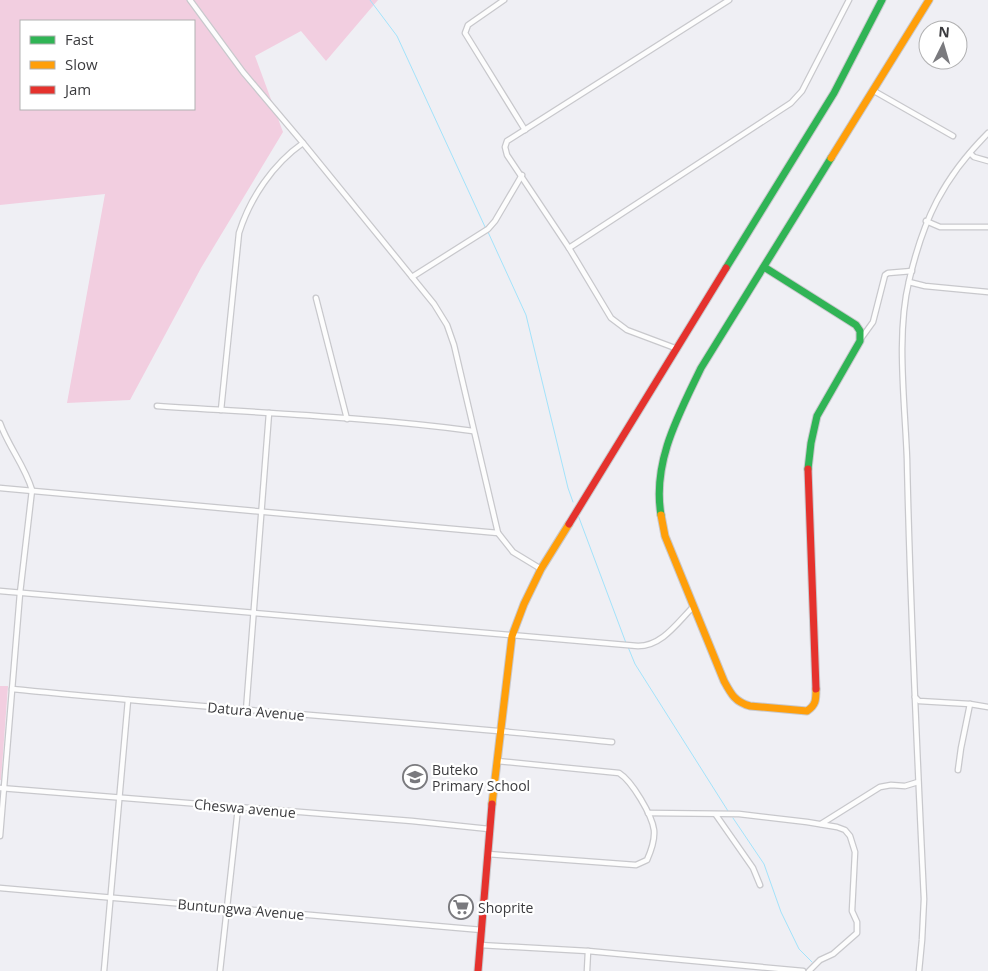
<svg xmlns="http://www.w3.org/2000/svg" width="988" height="971" font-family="'Open Sans',sans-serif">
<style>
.green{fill:#f2cee0;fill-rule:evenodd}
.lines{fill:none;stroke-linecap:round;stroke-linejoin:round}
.stream{stroke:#a3e3fb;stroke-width:1}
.street-casing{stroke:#c8c8cc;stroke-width:7}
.fast-casing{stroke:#c8c8cc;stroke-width:9}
.slow-casing{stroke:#c8c8cc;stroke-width:9}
.jam-casing{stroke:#c8c8cc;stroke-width:9}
.street{stroke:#fdfdfd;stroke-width:4.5}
.fast{stroke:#30b455;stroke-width:7}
.slow{stroke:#ff9f0a;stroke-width:7}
.jam{stroke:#e5322d;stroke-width:7}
.labels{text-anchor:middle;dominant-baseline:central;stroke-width:4.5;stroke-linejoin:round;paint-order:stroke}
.street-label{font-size:14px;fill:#3b3b3e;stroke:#fff}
.poi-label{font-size:14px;fill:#3b3b3e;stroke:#fff;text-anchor:start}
</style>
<rect width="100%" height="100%" fill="#efeff4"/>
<!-- green -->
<g class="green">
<path d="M 0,0 L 378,0 L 326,61 L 301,31 L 255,56 L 283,132 L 201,268 L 130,400 L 67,403 L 105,194 L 0,205 ZM 21,21 L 194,21 L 194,109 L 21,109 Z"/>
<polygon points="0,686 8,686 1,780 0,780"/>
</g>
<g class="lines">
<!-- stream -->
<g class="stream">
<polyline points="370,0 397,36 486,229"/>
<polyline points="488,232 526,315 568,488 573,502"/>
<polyline points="578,515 626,643"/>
<polyline points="628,647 635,664 728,811"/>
<polyline points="733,818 764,864 781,912 799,949 812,962"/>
</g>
<defs>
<g id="street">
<polyline points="190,0 243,72 303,143 434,304 447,325 454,345 498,533 513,552 541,569"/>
<polyline points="504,0 468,25 465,33 525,130"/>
<polyline points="874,91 953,136"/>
<polyline points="970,153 974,157 988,161"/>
<polyline points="926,221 940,227 988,227"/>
<polyline points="569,248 791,103 802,91 849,0"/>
<polyline points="412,277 488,229 495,221 522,175"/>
<polyline points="909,282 925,286 988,292"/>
<polyline points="316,298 347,419"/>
<polyline points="860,340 873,322 885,275 888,273 912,271"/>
<polyline points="675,348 627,330 611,318 569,248 507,155 505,147 507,141 729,0"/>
<path d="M 157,406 C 262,413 368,417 473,431"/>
<path d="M 221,410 L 239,233 C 250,198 273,164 303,143"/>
<path d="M 0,423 C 8,446 25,466 32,490 L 20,593 L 0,836"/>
<polyline points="0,488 498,533"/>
<path d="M 0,591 L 638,646 C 662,646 677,623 693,607"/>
<path d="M 12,689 C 212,709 412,721 612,742"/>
<polyline points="915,697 919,701 970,704 988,707"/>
<polyline points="246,711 269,413"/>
<polyline points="958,770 961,748 970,704"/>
<polyline points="0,788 412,821 489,829"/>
<polyline points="648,813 739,814 807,822 837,827 845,830 850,836 855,852 852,911 857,922 857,933 833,954 820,960 809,971"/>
<polyline points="716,815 753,868 760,885"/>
<polyline points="821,824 880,787 891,785 905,786 918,782"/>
<path d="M 488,854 L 636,865 L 647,860 C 651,851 655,840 654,830 C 652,815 632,781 619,773 L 497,761"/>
<polyline points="0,888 482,930"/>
<polyline points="480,945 588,951 803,971"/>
<polyline points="104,971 128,700"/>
<polyline points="220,971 238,808"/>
<polyline points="587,971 588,951"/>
<path d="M 919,971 L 922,940 L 924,899 C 917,752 910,606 907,459 C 905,403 896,335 909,281 C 923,220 943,178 988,133"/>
</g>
<g id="fast">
<polyline points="764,267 856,325 860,331 860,341 817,416 811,443 808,469"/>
<polyline points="726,268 834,93 882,0"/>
<path d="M 661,515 C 652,462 679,414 701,368 L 831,158"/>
</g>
<g id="slow">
<polyline points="831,158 929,0"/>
<path d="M 661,515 L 665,536 L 724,681 C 731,694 735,702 750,706 L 807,711 C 816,705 816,700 816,689"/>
<polyline points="492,804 512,636 524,604 541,569 569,524"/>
</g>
<g id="jam">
<polyline points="808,469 816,689"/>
<polyline points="569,524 726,268"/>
<polyline points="478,971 492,804"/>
</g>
</defs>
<!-- street casing -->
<use href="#street" class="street-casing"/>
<!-- fast casing -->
<use href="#fast" class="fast-casing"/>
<!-- slow casing -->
<use href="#slow" class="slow-casing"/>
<!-- jam casing -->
<use href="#jam" class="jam-casing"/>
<!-- street -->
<use href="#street" class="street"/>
<!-- fast -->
<use href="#fast" class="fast"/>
<!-- slow -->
<use href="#slow" class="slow"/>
<!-- jam -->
<use href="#jam" class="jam"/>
</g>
<!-- icons -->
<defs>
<symbol id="school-ring" viewBox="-11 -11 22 22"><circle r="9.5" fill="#fff" stroke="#7a7a7e" stroke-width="1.5"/><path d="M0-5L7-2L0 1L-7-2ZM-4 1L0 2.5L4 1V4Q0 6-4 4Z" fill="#7a7a7e"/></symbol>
<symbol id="supermarket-ring" viewBox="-11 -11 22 22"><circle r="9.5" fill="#fff" stroke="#7a7a7e" stroke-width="1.5"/><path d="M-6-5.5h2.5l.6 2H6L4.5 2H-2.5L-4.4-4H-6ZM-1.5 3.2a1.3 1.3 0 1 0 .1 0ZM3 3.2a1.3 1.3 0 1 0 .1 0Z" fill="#7a7a7e"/></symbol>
</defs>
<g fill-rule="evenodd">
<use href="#school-ring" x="401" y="763" width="28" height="28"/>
<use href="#supermarket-ring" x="447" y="893" width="28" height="28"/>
</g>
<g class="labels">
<!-- street labels -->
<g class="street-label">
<text transform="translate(256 711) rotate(5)">Datura Avenue</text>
<text transform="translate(245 808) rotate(5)">Cheswa avenue</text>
<text transform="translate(241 909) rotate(5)">Buntungwa Avenue</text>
</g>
<!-- poi labels -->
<g class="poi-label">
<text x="432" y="769">Buteko<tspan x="432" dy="16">Primary School</tspan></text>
<text x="478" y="907">Shoprite</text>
</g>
</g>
<!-- legend -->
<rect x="20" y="20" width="175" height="90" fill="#ffffff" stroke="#b1b1b2"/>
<rect x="30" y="36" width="25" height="8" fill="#30b455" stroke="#b1b1b2"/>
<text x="65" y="45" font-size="15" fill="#3b3b3e">Fast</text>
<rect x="30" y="61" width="25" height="8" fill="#ff9f0a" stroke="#b1b1b2"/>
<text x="65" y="70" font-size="15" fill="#3b3b3e">Slow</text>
<rect x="30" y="86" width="25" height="8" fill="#e5322d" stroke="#b1b1b2"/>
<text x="65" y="95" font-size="15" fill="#3b3b3e">Jam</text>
<!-- north arrow -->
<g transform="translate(943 45) rotate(5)"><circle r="24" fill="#ffffff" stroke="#b1b1b2"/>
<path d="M0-4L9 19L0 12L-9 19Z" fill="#7a7a7e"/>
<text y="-8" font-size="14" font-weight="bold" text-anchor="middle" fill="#3b3b3e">N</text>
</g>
</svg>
